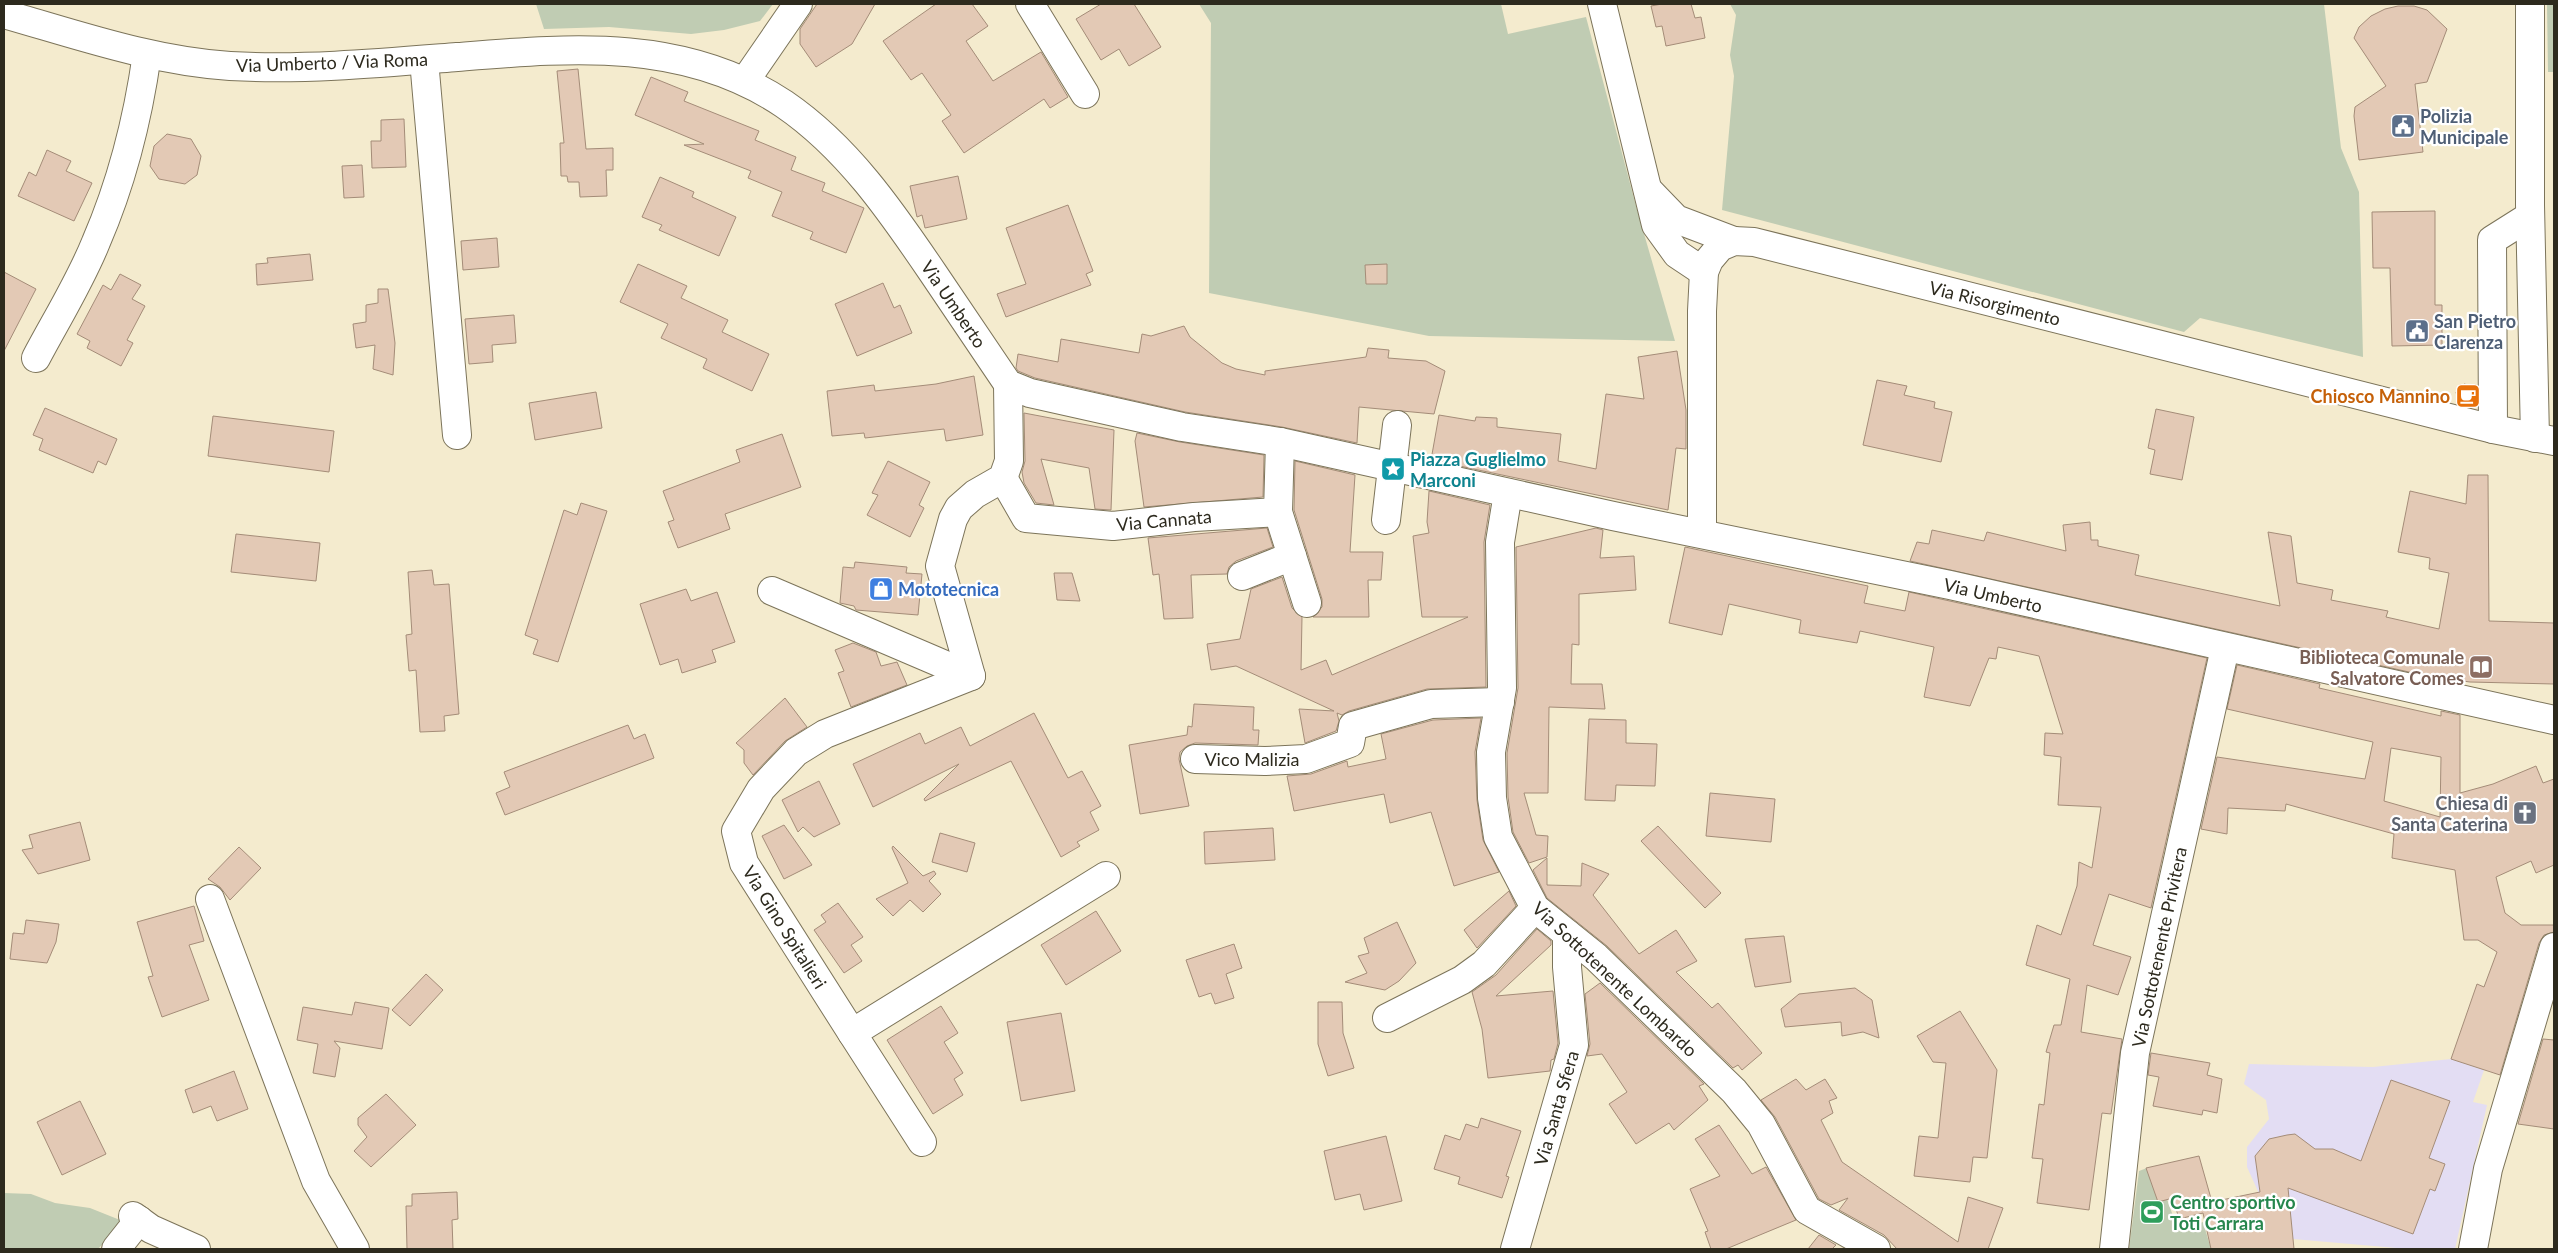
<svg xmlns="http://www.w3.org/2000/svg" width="2558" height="1253" font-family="Lato,sans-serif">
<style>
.education{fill:#e3ddf3}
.green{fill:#c0ccb3}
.building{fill:#e3c9b5;stroke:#a48c78;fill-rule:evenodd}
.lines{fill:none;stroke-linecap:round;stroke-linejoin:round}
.minor-casing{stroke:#7c745a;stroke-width:30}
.major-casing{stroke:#7c745a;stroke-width:30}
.minor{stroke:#fff;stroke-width:28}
.major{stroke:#fff;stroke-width:28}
.labels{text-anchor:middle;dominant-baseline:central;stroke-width:4.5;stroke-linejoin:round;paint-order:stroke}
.street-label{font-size:18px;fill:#2d2a1e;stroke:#fff}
.service-label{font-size:18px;font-weight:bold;fill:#4e5e75;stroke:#fff;text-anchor:start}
.food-label{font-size:18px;font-weight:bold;fill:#c56008;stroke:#fff;text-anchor:end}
.culture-label{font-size:18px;font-weight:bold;fill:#0d838f;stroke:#fff;text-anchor:start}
.shop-label{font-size:18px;font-weight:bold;fill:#366cbe;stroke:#fff;text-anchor:start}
.education-label{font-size:18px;font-weight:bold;fill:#785e54;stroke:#fff;text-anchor:end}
.worship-label{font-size:18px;font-weight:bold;fill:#5b616d;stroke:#fff;text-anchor:end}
.leisure-label{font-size:18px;font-weight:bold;fill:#27864d;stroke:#fff;text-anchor:start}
</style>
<rect width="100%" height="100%" fill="#f4ebce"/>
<!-- education -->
<polygon class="education" points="2451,1059 2484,1070 2473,1102 2487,1105 2455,1249 2408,1249 2293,1239 2290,1208 2261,1198 2247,1167 2247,1147 2269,1119 2266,1100 2244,1084 2249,1064 2373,1067"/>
<!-- green -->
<g class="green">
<polygon points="536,4 773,4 760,21 724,30 691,34 609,27 544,29"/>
<polygon points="1199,4 1501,4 1508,34 1586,17 1636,206 1675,341 1429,336 1209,293 1211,23"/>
<polygon points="1730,4 2324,4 2341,148 2359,192 2363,357 2200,318 2184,332 1722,210 1734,76 1730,55 1736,15"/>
<polygon points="2547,4 2554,4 2554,72 2548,72"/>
<polygon points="2147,1168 2158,1202 2167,1199 2178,1230 2203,1222 2211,1249 2129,1249 2139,1171"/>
<polygon points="4,1193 31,1194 55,1203 90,1208 120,1220 112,1234 98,1249 4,1249"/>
</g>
<!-- building -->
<g class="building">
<polygon points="817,4 875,4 852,44 816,67 800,44 800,29"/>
<polygon points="936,4 972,4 988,26 966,41 993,81 1041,52 1068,97 1050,108 1044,99 964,153 942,121 951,115 922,73 911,80 883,41"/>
<polygon points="1101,4 1134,4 1161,47 1129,66 1119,49 1101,60 1076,19"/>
<polygon points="1662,4 1691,4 1695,18 1701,17 1705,38 1666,46 1662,26 1656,27 1651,6"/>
<polygon points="2398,6 2414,6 2427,10 2447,29 2427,82 2415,84 2423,152 2359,160 2354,116 2355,107 2386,86 2354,38 2359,27 2371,16 2385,9"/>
<polygon points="578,69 586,149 613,148 613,170 606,170 607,196 580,197 579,182 568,182 567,176 561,176 560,143 564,143 557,71"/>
<polygon points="651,77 688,92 684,101 759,131 755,140 796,157 791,170 825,183 822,191 864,208 846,253 810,239 813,232 772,216 782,192 748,178 751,171 684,145 704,144 635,115"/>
<polygon points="404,119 406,167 372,168 371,141 381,141 381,120"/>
<polygon points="167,134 191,139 201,156 197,175 185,184 159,179 150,166 154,146"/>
<polygon points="47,150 71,161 66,171 92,183 74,221 18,196 29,172 36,176"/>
<polygon points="362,165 364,197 344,198 342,166"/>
<polygon points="958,176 967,219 925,228 922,215 917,217 910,186"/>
<polygon points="660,177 694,192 692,197 736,217 719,256 659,230 662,225 642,217"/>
<polygon points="1068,205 1093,271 1086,274 1091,285 1006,317 997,294 1026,284 1006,228"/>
<polygon points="2435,211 2435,305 2442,305 2442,345 2392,346 2390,268 2373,268 2372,212"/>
<polygon points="497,238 499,267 463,270 461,241"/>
<polygon points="310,254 313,280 257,285 256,264 268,263 267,258"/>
<polygon points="638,264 687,286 681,298 728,320 722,332 769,354 752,391 703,368 707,359 661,338 668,324 620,302"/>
<polygon points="1387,264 1387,284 1366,284 1365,265"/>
<polygon points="4,272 36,289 4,351"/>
<polygon points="120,274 141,285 132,299 145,306 127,340 133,343 121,366 87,348 90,341 77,334 103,285 111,290"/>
<polygon points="883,283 894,308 900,305 912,333 857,356 835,304"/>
<polygon points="378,289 388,289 395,343 393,375 373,369 375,345 356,348 353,324 366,322 366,305 378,303"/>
<polygon points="514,315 516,343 492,345 493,362 469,364 465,319"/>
<polygon points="1184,326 1190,337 1222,363 1236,369 1265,375 1265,371 1366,357 1368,348 1389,350 1388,358 1426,361 1445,371 1434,414 1359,407 1357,443 1282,427 1185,412 1035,378 1018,371 1016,368 1018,354 1058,362 1061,339 1139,353 1142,334 1151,336"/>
<polygon points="1677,351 1686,410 1686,449 1676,448 1668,510 1431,460 1439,415 1475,421 1476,417 1497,418 1497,427 1561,434 1558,461 1596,469 1606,394 1644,399 1638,357"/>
<polygon points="974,376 983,435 946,441 944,429 865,438 864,433 832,436 827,391 874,385 875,391 936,384"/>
<polygon points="1877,380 1907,386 1904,395 1935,402 1934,408 1952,412 1941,462 1863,445"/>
<polygon points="2464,384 2476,387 2477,402 2472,408 2459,404 2456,392"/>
<polygon points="596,392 602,428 535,440 529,403"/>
<polygon points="45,408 117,439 106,465 98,461 93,473 39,450 43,439 33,435"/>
<polygon points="2156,409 2194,417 2182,480 2150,474 2155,450 2148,448"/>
<polygon points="1024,413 1114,430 1111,510 1095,509 1089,468 1041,459 1054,505 1036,503 1024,483 1022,472 1025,461"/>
<polygon points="213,416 334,431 329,472 208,456"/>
<polygon points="1137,433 1180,442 1264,455 1263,497 1144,507 1135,441"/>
<polygon points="782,434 801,487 725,514 730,529 678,548 668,522 674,520 663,491 740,462 736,450"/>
<polygon points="888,461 930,482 919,505 924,508 910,537 867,515 878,495 872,493"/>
<polygon points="1295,461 1355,475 1350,552 1383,552 1381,580 1368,580 1369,617 1313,617 1322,607 1322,599 1294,510"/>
<polygon points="2468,475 2488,475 2489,621 2554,623 2554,684 2470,682 2427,676 1910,561 1917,542 1929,544 1932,530 1984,541 1987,532 2066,551 2063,525 2090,522 2091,540 2098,540 2098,546 2139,555 2135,575 2280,606 2268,532 2291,536 2297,583 2333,590 2331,600 2388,611 2386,617 2439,629 2449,573 2429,569 2430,558 2398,552 2410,491 2466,504"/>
<polygon points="1429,491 1490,505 1484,542 1486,687 1427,689 1349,711 1342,715 1337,713 1339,721 1336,731 1305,743 1299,709 1334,711 1236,666 1211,670 1207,644 1240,639 1251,589 1282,577 1292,608 1302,617 1301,670 1326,660 1332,675 1468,617 1422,617 1413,536 1429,533 1427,522"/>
<polygon points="581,503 607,511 558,662 533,654 538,640 525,635 564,510 577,515"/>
<polygon points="1267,528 1273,547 1236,561 1229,567 1227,574 1191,575 1193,618 1164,619 1159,574 1153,575 1148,538"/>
<polygon points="1596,528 1603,530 1600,558 1634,556 1636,590 1579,594 1579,645 1572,644 1571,684 1602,684 1605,709 1549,707 1548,793 1524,793 1536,835 1548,836 1547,857 1529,863 1513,832 1508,797 1507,753 1518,688 1516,547"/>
<polygon points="236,534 320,543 316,581 231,572"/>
<polygon points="1685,547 1868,586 1864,603 1905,611 1909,592 2207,658 2151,908 2109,894 2093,945 2131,957 2118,995 2087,985 2081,1032 2122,1039 2111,1114 2102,1113 2089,1210 2037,1203 2043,1159 2032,1158 2039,1104 2044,1105 2050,1053 2046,1052 2054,1025 2061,1025 2070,979 2026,965 2037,925 2061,935 2077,886 2079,862 2092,868 2101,807 2058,805 2061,757 2044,755 2045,733 2063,734 2039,656 1998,647 1996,659 1989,658 1970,706 1924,697 1934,647 1860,631 1857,643 1799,633 1801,620 1729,604 1722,635 1669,623"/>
<polygon points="855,562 907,567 906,573 922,574 918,615 856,610 854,606 840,603 843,567 854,568"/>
<polygon points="432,570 434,585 449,584 459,714 444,716 445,731 420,732 416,670 409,671 406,635 412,634 408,572"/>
<polygon points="1054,573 1072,573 1080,601 1057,600"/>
<polygon points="686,589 691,601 717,592 735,642 712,650 716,662 682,673 678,659 660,665 640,604"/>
<polygon points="853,643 876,652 881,666 897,662 907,685 851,707 838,673 844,671 835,650"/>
<path d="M 2237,665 L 2320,684 L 2319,688 L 2441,716 L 2441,711 L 2460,715 L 2460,793 L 2493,784 L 2536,766 L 2543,783 L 2554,779 L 2554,865 L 2536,873 L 2531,861 L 2496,877 L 2505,913 L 2521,925 L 2554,925 L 2554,932 L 2544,935 L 2539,943 L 2500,1075 L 2451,1059 L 2477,984 L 2484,987 L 2497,952 L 2478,940 L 2464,940 L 2455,870 L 2392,858 L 2394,834 L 2286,804 L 2285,811 L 2228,808 L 2227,834 L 2201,829 L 2217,757 L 2365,779 L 2373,742 L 2227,709 ZM 2391,748 L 2441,757 L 2440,817 L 2384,801 Z"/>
<polygon points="785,698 807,727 785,741 753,775 744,763 744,750 736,743"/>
<polygon points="1194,704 1254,707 1253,730 1259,730 1258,745 1195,743 1187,746 1180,752 1179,759 1189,806 1140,814 1129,745 1187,735 1188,726 1192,727"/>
<polygon points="1034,713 1068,778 1082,771 1101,806 1090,812 1099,830 1077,842 1080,846 1061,857 1011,761 925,801 924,799 959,764 873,807 853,764 920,733 925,744 961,727 970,746"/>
<polygon points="1481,718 1475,752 1477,800 1483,840 1499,872 1454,886 1431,812 1390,823 1384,794 1294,811 1287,776 1311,774 1347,761 1348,767 1386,759 1381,734 1433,720"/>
<polygon points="1589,719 1626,720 1626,743 1657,744 1655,786 1616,785 1615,801 1585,800"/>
<polygon points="628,725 634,739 645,734 654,758 505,815 496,793 510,787 504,772"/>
<polygon points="819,781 840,824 814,837 803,827 798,832 782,800"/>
<polygon points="1710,793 1775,799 1771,842 1706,836"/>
<polygon points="80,822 90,860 38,874 22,850 33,848 29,835"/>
<polygon points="784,825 812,865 784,879 762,836"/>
<polygon points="1658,826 1721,893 1705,908 1641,841"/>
<polygon points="1273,828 1275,860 1205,864 1204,832"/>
<polygon points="940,833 975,843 967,872 932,862"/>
<polygon points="893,846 923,876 934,871 936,874 929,881 941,894 923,912 910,900 893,916 876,899 908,883 892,848"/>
<polygon points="239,847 261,868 230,900 220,887 208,879"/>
<polygon points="1547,858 1547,885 1581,886 1582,863 1609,874 1593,895 1639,954 1676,930 1697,961 1676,972 1712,1008 1718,1003 1762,1053 1742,1070 1738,1065 1733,1068 1607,946 1547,898 1533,870"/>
<polygon points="1509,891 1516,906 1477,948 1464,930"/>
<polygon points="838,903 863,937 851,945 862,961 844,973 814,930 826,922 821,915"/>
<polygon points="194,906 204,941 189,945 209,1000 162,1017 148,977 153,976 137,922"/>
<polygon points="1096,911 1121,951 1066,985 1041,945"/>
<polygon points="26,920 59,924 56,942 47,963 10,959 13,933 24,934"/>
<polygon points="1397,922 1416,963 1399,981 1385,990 1345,982 1367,973 1358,956 1369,953 1364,938"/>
<polygon points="1537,929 1551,941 1551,945 1496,996 1553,991 1558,1043 1554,1059 1551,1060 1550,1071 1488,1078 1482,1029 1472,992 1496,975"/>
<polygon points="1784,936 1791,982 1755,987 1745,939"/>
<polygon points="1234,944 1242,968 1226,974 1234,998 1215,1004 1211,993 1199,997 1186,960"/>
<polygon points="426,974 443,990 410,1026 392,1010"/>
<polygon points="1600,983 1704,1084 1699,1086 1708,1100 1674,1130 1669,1123 1636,1144 1609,1104 1627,1092 1602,1054 1587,1056 1590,1044 1585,994"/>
<polygon points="1855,988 1872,1000 1879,1038 1863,1032 1842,1036 1841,1022 1785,1027 1781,1009 1799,994"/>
<polygon points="355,1002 389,1008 382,1049 334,1041 340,1048 335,1077 313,1073 318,1044 297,1040 303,1007 352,1015"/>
<polygon points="1318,1002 1342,1002 1343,1033 1354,1068 1328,1076 1318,1044"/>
<polygon points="941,1006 958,1033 944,1042 963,1073 954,1079 963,1095 933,1114 887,1040"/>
<polygon points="1960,1011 1997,1070 1987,1158 1973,1157 1970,1182 1914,1176 1919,1136 1938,1138 1946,1063 1933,1062 1917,1036"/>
<polygon points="1061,1013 1075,1091 1021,1101 1007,1022"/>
<polygon points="2543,1039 2554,1040 2554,1129 2518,1124"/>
<polygon points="2151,1053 2210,1063 2207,1075 2222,1079 2217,1113 2203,1110 2202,1115 2153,1106 2159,1077 2148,1075"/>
<polygon points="234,1071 248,1109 217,1121 211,1106 193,1113 185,1090"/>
<polygon points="1796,1079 1806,1090 1825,1079 1837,1098 1829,1101 1833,1113 1821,1120 1842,1162 1958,1242 1968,1197 2003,1208 1988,1249 1897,1249 1884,1235 1839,1210 1848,1198 1831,1205 1819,1199 1775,1117 1761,1100"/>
<polygon points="2391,1080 2450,1101 2429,1158 2445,1164 2435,1191 2430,1189 2413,1234 2288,1188 2294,1249 2211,1249 2203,1213 2179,1219 2173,1198 2158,1202 2146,1168 2199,1156 2212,1202 2260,1192 2255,1156 2269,1139 2287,1135 2295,1134 2315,1149 2333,1149 2361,1161"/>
<polygon points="386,1094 416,1125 371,1167 354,1151 367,1137 358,1125 358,1118"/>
<polygon points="80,1101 106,1154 62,1175 37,1122"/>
<polygon points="1481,1118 1521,1131 1506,1176 1509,1177 1502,1198 1458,1184 1460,1177 1434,1169 1445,1135 1460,1140 1466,1124 1478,1128"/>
<polygon points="1719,1125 1752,1174 1766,1167 1796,1220 1726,1249 1711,1249 1705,1232 1708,1231 1690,1189 1720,1176 1695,1139"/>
<polygon points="1386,1136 1402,1201 1364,1210 1360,1194 1335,1200 1324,1151"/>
<polygon points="457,1192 458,1219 452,1220 453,1249 407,1249 406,1206 412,1206 412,1194"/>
<polygon points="1819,1235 1836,1245 1832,1249 1808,1249"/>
</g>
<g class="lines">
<defs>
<g id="minor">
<polyline points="1030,4 1085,94"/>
<polyline points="1602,4 1656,225 1677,254 1704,272"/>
<polyline points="2530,4 2530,205 2535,438"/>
<polyline points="424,60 457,435"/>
<polyline points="745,81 798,4"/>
<polyline points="1648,190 1676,219 1734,241"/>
<path d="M 36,358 C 56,320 80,282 96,242 C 122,182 138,118 147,54"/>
<polyline points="1008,384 1009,461 1003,478 975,494 959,508 953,519 940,566 971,676 825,734 796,752 761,789 736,831 744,863 852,1033 1106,876"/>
<polyline points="2493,429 2492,240 2530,216"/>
<polyline points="1003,478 1026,518 1113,526 1194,517 1278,512 1280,442"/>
<polyline points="1508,493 1500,542 1502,688 1491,752 1492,798 1498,837 1535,908 1596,957 1734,1091 1761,1124 1807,1210 1876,1249"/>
<polyline points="1278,512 1307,603"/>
<polyline points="1386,520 1397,425"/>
<polyline points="1242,576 1292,556"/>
<polyline points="772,591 971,676"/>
<polyline points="1195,759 1265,761 1306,759 1350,743 1353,726 1431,704 1500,702"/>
<polyline points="210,899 316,1181 355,1249"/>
<polyline points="1387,1018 1462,980 1484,964 1535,908"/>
<polyline points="852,1033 922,1142"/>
<polyline points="133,1216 151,1229 196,1249"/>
<polyline points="116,1249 139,1220"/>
<polyline points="1515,1249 1574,1045 1567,967 1567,934"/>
<polyline points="2114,1249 2135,1053 2225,648"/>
<polyline points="2473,1249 2488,1169 2554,947"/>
</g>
<g id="major">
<path d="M 4,14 C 78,35 152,61 230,66 C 305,70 382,63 457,57 C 570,48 684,37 784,104 C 847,147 891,211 933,273 C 958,310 983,347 1008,384 L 1030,393 L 1182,427 L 1280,442 L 1613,516 L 1950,585 L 2554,720"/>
<polyline points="1702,533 1702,311 1704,272 1709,260 1720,247 1734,241 1754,242 2493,429 2554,441"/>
</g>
</defs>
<!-- minor casing -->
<use href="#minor" class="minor-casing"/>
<!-- major casing -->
<use href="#major" class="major-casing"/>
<!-- minor -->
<use href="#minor" class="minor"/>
<!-- major -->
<use href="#major" class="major"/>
</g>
<!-- icons -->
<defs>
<symbol id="civic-square" viewBox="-11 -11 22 22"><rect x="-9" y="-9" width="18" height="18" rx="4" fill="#5c6f8a" stroke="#fff"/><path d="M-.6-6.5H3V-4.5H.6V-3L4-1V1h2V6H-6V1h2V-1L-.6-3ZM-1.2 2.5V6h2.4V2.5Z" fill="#fff"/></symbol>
<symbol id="cafe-square" viewBox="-11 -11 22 22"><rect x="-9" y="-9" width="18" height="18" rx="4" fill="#e8710a" stroke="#fff"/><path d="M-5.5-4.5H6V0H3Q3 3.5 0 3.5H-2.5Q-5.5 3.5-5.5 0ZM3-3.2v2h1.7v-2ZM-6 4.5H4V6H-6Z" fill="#fff"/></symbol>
<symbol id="sight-square" viewBox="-11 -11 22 22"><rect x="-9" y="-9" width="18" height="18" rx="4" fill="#0f9aa8" stroke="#fff"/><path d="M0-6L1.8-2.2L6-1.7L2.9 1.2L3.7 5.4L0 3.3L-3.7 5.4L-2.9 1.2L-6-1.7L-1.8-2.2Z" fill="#fff"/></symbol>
<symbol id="shop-square" viewBox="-11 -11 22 22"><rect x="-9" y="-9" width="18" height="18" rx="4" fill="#3f7fe0" stroke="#fff"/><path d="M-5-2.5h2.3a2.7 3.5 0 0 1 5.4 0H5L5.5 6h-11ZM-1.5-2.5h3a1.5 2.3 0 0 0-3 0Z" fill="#fff"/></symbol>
<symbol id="library-square" viewBox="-11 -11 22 22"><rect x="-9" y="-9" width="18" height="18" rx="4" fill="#8d6e63" stroke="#fff"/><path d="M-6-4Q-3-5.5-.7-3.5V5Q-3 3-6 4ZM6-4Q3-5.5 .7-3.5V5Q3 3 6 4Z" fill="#fff"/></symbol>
<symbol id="church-square" viewBox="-11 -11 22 22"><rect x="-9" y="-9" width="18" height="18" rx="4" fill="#6b7280" stroke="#fff"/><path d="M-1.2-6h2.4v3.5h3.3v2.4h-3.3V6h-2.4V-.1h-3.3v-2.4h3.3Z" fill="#fff"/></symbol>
<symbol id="stadium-square" viewBox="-11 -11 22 22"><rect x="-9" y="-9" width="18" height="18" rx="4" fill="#2e9e5b" stroke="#fff"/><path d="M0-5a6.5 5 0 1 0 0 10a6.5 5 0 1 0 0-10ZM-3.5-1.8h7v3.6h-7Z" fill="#fff"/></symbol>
</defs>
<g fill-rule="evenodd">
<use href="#civic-square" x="2389" y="112" width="28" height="28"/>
<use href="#civic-square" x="2403" y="317" width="28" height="28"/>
<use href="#cafe-square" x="2454" y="382" width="28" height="28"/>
<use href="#sight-square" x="1379" y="455" width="28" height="28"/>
<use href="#shop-square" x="867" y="575" width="28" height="28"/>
<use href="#library-square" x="2467" y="653" width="28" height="28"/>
<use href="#church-square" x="2511" y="799" width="28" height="28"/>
<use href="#stadium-square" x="2138" y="1198" width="28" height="28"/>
</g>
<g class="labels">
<!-- street labels -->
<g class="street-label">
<text transform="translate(332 62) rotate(-2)">Via Umberto / Via Roma</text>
<text transform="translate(1995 303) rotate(14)">Via Risorgimento</text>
<text transform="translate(954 304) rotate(56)">Via Umberto</text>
<text transform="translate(1164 520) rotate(-5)">Via Cannata</text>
<text transform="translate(1993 595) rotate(13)">Via Umberto</text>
<text x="1252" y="759">Vico Malizia</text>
<text transform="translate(785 927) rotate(58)">Via Gino Spitalieri</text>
<text transform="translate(2159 947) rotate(-78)">Via Sottotenente Privitera</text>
<text transform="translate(1615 979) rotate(43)">Via Sottotenente Lombardo</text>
<text transform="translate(1556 1108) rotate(-74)">Via Santa Sfera</text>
</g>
<!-- service labels -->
<g class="service-label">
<text x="2420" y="116">Polizia<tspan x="2420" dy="21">Municipale</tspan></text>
<text x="2434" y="321">San Pietro<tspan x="2434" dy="21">Clarenza</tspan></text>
</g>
<!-- food labels -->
<g class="food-label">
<text x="2450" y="396">Chiosco Mannino</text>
</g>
<!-- culture labels -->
<g class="culture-label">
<text x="1410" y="459">Piazza Guglielmo<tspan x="1410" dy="21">Marconi</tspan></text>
</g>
<!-- shop labels -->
<g class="shop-label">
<text x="898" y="589">Mototecnica</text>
</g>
<!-- education labels -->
<g class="education-label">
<text x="2464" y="657">Biblioteca Comunale<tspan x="2464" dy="21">Salvatore Comes</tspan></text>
</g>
<!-- worship labels -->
<g class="worship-label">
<text x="2508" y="803">Chiesa di<tspan x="2508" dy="21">Santa Caterina</tspan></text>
</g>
<!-- leisure labels -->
<g class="leisure-label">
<text x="2170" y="1202">Centro sportivo<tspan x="2170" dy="21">Toti Carrara</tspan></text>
</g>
</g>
<!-- border -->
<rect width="2558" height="1253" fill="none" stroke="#2d2a1e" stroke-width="10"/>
</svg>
